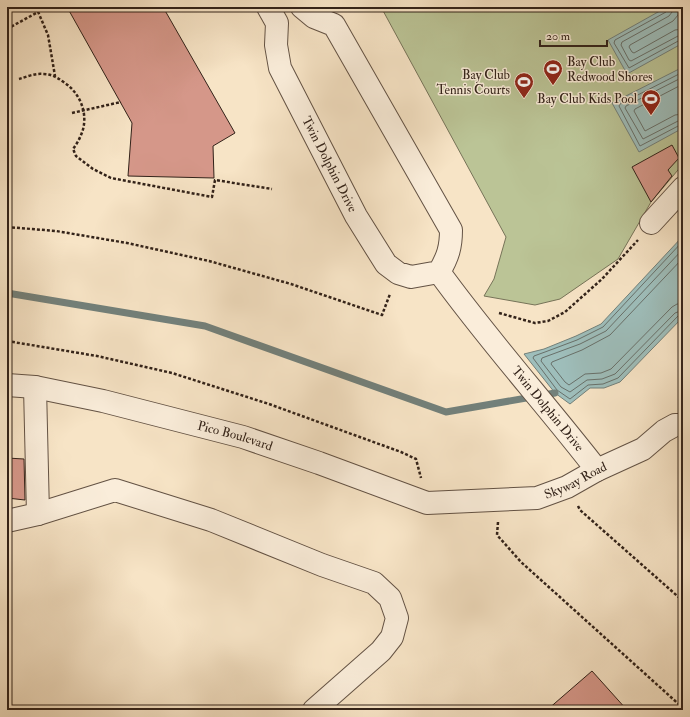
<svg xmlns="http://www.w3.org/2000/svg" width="690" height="717" font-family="'IM FELL Double Pica',serif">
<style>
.green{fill:#bbc496;stroke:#767358}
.water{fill:#9ebebb;stroke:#73807a}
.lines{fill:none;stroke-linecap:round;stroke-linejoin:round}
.shore{stroke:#68706a;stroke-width:1}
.stream{stroke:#73807a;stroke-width:7}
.building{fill:#d59789;stroke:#322219}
.minor-casing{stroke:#635244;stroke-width:24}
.path{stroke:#322219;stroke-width:2.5;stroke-dasharray:3 2;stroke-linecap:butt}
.minor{stroke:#faedda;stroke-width:22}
.labels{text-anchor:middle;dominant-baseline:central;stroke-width:3;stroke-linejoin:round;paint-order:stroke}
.poi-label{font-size:13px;fill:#322219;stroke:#faedda;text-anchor:end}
.street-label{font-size:13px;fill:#322219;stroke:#faedda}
</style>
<rect width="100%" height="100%" fill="#f7e4c6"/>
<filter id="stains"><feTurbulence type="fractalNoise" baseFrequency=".005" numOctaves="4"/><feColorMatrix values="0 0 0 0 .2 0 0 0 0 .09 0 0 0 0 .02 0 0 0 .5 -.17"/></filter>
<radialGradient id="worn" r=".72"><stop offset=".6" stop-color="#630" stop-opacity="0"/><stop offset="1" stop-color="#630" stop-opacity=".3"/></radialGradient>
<!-- green -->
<polygon class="green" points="381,7 683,7 683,164 651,202 618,259 560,299 535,305 484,296 494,279 506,237"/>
<!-- water -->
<g class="water">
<polygon points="667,7 680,7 683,12 683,43 627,74 608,40"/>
<polygon points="683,67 683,128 639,152 612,103"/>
<polygon points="683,236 683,317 620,382 604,388 590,388 570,404 555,393 524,354 544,349 576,336 601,324"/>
</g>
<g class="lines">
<!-- shore -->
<g class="shore">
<polyline points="668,7 666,12 615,40 614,43 629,68 680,40 683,40"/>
<polyline points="673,7 672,12 669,16 622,42 621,45 629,60 631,61 678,36 683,35"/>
<polyline points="679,7 678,15 673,21 630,45 629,47 632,52 634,53 675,30 683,29"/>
<polyline points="683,72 620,104 619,106 640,146 680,125 683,125"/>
<polyline points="683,77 626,106 625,108 643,139 678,121 683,120"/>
<polyline points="683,84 635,109 634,111 645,131 675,115 683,114"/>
<polyline points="683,241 603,327 577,340 545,352 534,356 533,358 557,390 570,399 588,385 603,384 618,378 678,316 683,315"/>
<polyline points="683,249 606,331 580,344 542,358 541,361 561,387 570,392 587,380 602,379 615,374 675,313 683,310"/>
<polyline points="683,258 610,335 582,350 552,362 551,364 565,382 569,385 585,374 601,373 611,369 672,307 677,304 683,304"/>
</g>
<!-- stream -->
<polyline class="stream" points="7,293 205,326 446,412 555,393"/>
</g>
<!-- building -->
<g class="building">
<polygon points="67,7 163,7 235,133 213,146 214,178 128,176 132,123"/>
<polygon points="672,145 679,158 668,170 672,176 651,202 632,167"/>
<polygon points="7,458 24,459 25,500 7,498"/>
<polygon points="592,671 627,710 547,710"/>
</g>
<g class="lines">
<defs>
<g id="minor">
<path id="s1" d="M 268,7 L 277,23 L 276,45 L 280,68 L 356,216 L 386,264 L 398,273 L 411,277 L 439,272 C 448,257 451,247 451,230 L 334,25 L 314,17 L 302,7"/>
<polyline points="651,223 683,188"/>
<path id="s2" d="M 439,272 C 488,340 545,403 597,470"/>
<path id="s3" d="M 7,385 L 35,387 L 103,401 L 243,437 L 319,463 L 427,503 L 537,498 L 567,487 L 597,470 L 643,449 L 664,431 L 675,425 L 683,425"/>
<polyline points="35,387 38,514"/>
<polyline points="7,521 38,514 115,490 211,520 322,565 374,583 390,598 397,618 392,637 381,651 314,710"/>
</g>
</defs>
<!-- minor casing -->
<use href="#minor" class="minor-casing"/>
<!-- path -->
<g class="path">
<polyline points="36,7 48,35 55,76"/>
<polyline points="7,29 38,12"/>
<path d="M 19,79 C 26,77 35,73 43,74 C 52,74 58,78 65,83 C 82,95 89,117 81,135 C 79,140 76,145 73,149 L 76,156 L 93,169 L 111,178 L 212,197 L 215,180 L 272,189"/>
<polyline points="72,113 121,102"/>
<polyline points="7,227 56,231 127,243 209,261 291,284 382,315 390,294"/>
<polyline points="499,313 535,323 548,321 565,312 602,279 638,240"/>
<polyline points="7,341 97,356 172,373 269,404 401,452 416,459 421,478"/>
<polyline points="578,506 580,510 683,601"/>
<polyline points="498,522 497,535 521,562 683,708"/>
</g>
<!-- minor -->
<use href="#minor" class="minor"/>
</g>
<!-- icons -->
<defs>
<symbol id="stadium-pin" viewBox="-11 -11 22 30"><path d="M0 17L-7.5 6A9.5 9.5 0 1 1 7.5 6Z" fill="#8f2418" stroke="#faedda"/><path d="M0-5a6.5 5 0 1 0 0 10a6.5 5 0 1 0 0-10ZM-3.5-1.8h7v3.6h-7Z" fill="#fff"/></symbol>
</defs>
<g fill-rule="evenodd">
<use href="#stadium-pin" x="542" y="58" width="22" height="30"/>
<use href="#stadium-pin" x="513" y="71" width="22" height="30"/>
<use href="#stadium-pin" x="640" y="88" width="22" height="30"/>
</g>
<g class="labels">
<!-- poi labels -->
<g class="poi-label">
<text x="567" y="62" text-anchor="start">Bay Club<tspan x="567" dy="15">Redwood Shores</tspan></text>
<text x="510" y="75">Bay Club<tspan x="510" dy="15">Tennis Courts</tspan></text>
<text x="637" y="99">Bay Club Kids Pool</text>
</g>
<!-- street labels -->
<g class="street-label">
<text stroke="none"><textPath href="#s1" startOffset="172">Twin Dolphin Drive</textPath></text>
<text stroke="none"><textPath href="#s2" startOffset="175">Twin Dolphin Drive</textPath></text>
<text stroke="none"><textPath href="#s3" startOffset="234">Pico Boulevard</textPath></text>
<text stroke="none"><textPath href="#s3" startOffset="590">Skyway Road</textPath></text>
</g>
</g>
<!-- margin -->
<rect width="690" height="717" fill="none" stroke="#f7e4c6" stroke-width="24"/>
<rect x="8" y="8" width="674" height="701" fill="none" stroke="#322219" stroke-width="2"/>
<rect x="12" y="12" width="666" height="693" fill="none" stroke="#322219"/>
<!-- scale -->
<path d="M540 40v6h67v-6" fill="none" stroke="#322219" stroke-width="2"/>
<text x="546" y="40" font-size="12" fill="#322219" stroke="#faedda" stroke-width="3" paint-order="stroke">20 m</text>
<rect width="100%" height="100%" filter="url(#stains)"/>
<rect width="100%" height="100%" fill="url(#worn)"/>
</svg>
